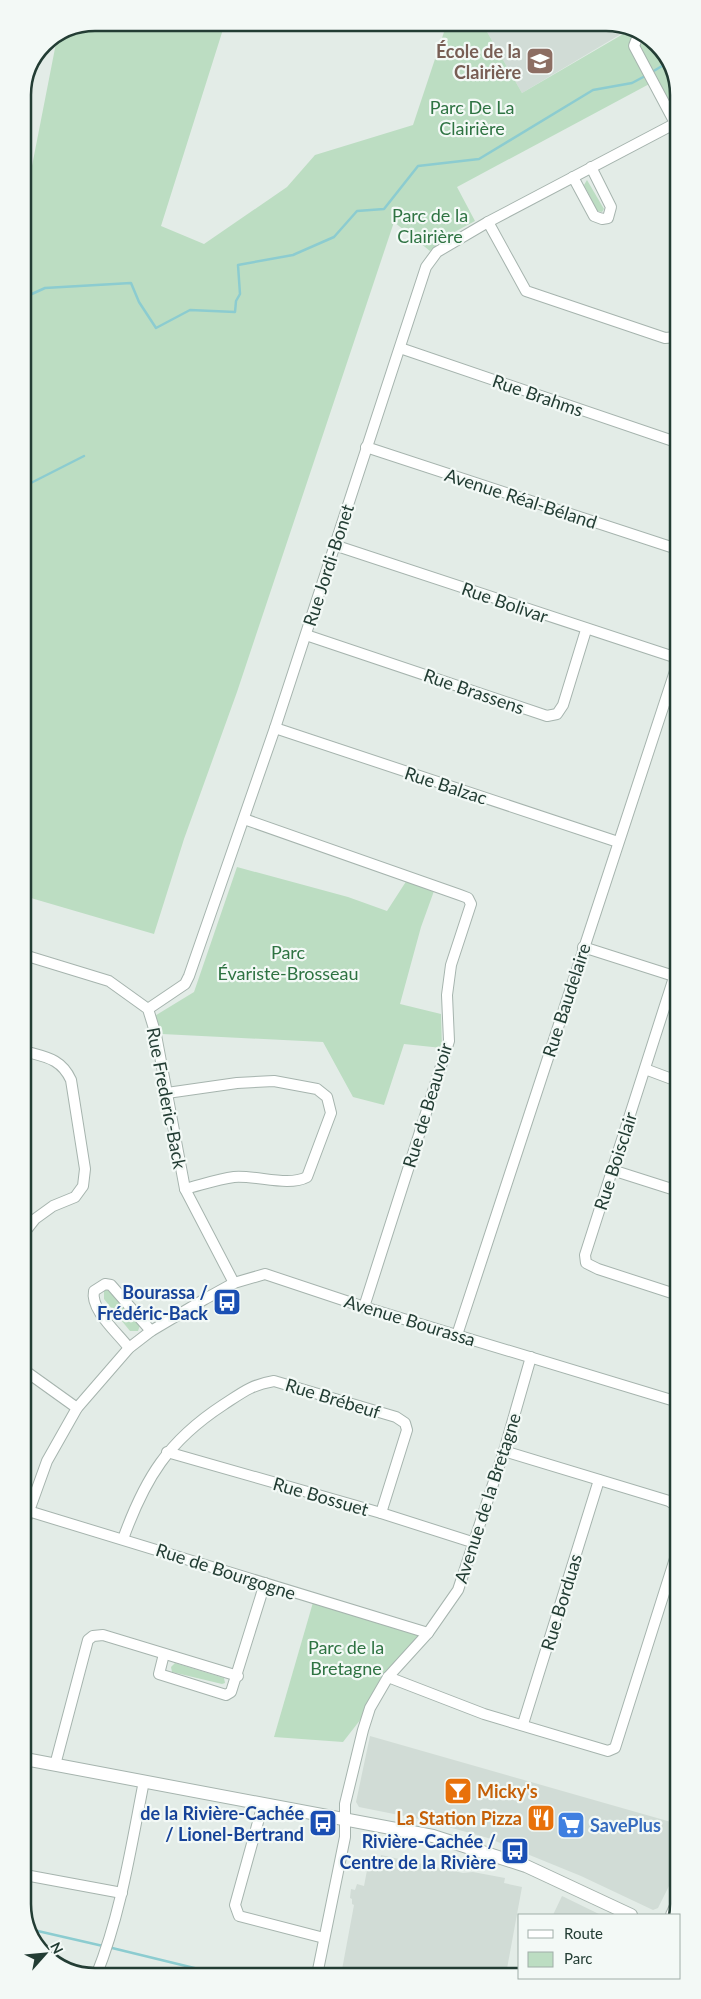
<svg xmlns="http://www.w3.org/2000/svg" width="701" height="1999" font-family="Lato,sans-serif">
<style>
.built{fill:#d1dcd6}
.green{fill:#bcddc2}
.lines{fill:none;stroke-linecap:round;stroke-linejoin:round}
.stream{stroke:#8cccd0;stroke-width:2.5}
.minor-casing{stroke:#a6b4ae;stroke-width:12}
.tertiary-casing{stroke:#a6b4ae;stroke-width:14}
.minor{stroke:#fff;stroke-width:10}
.tertiary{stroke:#fff;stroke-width:12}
.labels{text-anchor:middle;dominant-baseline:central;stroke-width:4.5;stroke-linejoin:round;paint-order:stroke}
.education-label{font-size:18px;font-weight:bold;fill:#785e54;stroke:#f3f9f6;text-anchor:end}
.park-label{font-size:18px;fill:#2e7342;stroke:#f3f9f6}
.street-label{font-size:18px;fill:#233d34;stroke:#f3f9f6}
.transit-label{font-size:18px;font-weight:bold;fill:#164399;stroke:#f3f9f6;text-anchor:end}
.food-label{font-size:18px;font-weight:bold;fill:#c56008;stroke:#f3f9f6;text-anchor:start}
.shop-label{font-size:18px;font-weight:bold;fill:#366cbe;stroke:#f3f9f6;text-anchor:start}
.rim{fill:none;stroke:#233d34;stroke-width:2.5}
</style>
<rect width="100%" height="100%" fill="#e3ece7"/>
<!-- built -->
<g class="built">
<polygon points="482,23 611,23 624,28 626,31 522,93"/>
<polygon points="370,1736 678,1824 678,1868 658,1908 653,1910 581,1876 488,1838 419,1819 359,1807 356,1802"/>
<polygon points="381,1855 463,1873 473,1872 505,1878 504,1883 522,1887 506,1974 341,1975 354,1905 352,1904 352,1899 350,1898 351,1889 355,1890 357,1884 364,1886 369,1860 380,1861"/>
<polygon points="562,1896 601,1915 553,1915"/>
<polygon points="149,1968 187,1976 147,1976"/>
</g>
<!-- green -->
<g class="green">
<polygon points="95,23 225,23 161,226 204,244 287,187 315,155 413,125 447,23 482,23 522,93 630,30 650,38 676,76 676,123 653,82 457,187 475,221 449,235 430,251 394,222 237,692 184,839 154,934 24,896 23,212 57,38"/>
<polygon points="587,180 604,209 602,212 597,211 584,185"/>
<polygon points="237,867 348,897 387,911 407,880 434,891 421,927 400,1004 441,1014 442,1048 404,1044 384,1105 353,1097 323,1042 162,1034 153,1017 194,992"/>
<polygon points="108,1287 141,1322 138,1331 130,1331 104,1299 104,1290"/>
<polygon points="314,1599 428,1633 343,1742 274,1737"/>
<polygon points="175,1663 224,1678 225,1683 222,1684 172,1672 171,1667"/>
</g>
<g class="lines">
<!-- stream -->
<g class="stream">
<polyline points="652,72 667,63"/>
<polyline points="23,298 45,288 131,283 139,302 156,328 190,310 235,312 236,301 240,294 238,265 293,255 334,237 357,211 384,209 418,166 479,159 593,90 632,83 647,75"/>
<polyline points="23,487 84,456"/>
<polyline points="29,1929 103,1946"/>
<polyline points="108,1947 227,1976"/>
</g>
<defs>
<g id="minor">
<polyline points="639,33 634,46 676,125"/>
<polyline points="573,177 594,216 602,219 608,218 611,207 591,167"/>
<polyline points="488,222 526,291 665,338 676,337"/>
<polyline points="400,348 676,442"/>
<polyline points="366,447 677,549"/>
<polyline points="334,545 677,658"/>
<polyline points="306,635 547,716 557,714 563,705 586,630"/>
<polyline points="275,728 618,842"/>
<polyline points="244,819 460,895 468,898 471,904 451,965 447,995 449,1041 364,1307"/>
<polyline points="583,947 677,977"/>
<polyline points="24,955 109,981 148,1009 156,1035 185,1189 234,1283"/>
<polyline points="677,968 585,1255 586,1263 598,1269 678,1295"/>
<polyline points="148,1009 185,984 189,976 275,728 426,267 437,252 488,222 676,123"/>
<path d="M 24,1051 C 45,1057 61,1058 71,1080 L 85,1169 L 83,1186 L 75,1197 L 53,1206 L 35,1219 L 24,1233"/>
<polyline points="645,1069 677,1081"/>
<path d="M 167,1093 L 237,1083 L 274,1081 L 317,1089 L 327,1097 L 331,1113 L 307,1177 C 288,1187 257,1175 234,1177 C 218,1179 201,1185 185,1189"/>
<polyline points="612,1170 678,1191"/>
<polyline points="457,1335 677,665"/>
<path d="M 129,1348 C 118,1333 90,1310 94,1291 L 105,1284 L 111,1285 L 151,1331"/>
<polyline points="24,1370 77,1408"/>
<polyline points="504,1451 669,1501 678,1507"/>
<polyline points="167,1452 381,1513 475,1543"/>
<polyline points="25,1510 428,1633"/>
<polyline points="25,1522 47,1461 77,1408 129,1348 151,1331 205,1299 234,1283 265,1274 364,1307 678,1402"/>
<path d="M 123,1539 C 145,1478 168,1441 223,1405 C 243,1392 251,1385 274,1381 L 396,1417 L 405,1423 L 407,1430 L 381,1513"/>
<polyline points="164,1654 159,1674 226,1695 231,1692 265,1583"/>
<polyline points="388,1677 484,1714 608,1751 615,1748 678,1549"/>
<polyline points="523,1724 599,1480"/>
<polyline points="55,1765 88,1640 93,1636 103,1635 238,1676"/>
<polyline points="263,1804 235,1905 239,1916 324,1938"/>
<polyline points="25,1875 122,1893"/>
<polyline points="317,1975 345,1837 345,1804 363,1730 370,1708 388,1677 428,1633 458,1590 504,1451 531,1357"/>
<path d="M 96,1976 C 121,1914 131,1847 144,1781"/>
</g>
<g id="tertiary">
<polyline points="25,1759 433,1836 526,1866 631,1915"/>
<polyline points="672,1915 678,1902"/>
</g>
</defs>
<!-- minor casing -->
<use href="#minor" class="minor-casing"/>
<!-- tertiary casing -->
<use href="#tertiary" class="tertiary-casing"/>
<!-- minor -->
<use href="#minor" class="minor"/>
<!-- tertiary -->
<use href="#tertiary" class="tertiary"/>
</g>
<!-- icons -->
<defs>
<symbol id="school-square" viewBox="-11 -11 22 22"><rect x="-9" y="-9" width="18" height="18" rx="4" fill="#8d6e63" stroke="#f3f9f6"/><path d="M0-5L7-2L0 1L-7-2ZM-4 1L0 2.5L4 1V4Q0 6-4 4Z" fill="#fff"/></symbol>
<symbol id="bus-square" viewBox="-11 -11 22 22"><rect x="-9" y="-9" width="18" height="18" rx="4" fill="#1a4fb4" stroke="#f3f9f6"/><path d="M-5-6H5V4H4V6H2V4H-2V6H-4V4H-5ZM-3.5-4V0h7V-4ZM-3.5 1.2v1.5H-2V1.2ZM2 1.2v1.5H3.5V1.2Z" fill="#fff"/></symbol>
<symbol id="bar-square" viewBox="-11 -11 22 22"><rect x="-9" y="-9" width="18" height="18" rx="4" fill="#e8710a" stroke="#f3f9f6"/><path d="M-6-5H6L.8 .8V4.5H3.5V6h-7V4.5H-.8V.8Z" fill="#fff"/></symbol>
<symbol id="restaurant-square" viewBox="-11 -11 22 22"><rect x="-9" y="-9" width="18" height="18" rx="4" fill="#e8710a" stroke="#f3f9f6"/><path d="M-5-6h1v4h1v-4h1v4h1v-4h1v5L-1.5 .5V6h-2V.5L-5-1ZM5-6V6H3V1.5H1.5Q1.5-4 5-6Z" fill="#fff"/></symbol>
<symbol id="supermarket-square" viewBox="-11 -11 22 22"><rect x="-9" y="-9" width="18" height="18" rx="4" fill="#3f7fe0" stroke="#f3f9f6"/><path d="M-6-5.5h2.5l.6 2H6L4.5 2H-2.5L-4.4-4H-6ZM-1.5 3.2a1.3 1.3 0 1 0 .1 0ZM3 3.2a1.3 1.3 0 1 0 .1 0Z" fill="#fff"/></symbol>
</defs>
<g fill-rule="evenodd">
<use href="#school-square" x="524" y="45" width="32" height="32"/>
<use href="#bus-square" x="211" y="1286" width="32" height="32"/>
<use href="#bar-square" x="442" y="1775" width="32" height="32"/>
<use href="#restaurant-square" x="525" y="1802" width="32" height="32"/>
<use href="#bus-square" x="307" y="1807" width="32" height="32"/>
<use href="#supermarket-square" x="555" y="1809" width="32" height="32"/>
<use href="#bus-square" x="499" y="1835" width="32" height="32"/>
</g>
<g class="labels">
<!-- education labels -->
<g class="education-label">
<text x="521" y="51">École de la<tspan x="521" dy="21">Clairière</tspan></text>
</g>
<!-- park labels -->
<g class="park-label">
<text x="472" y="107">Parc De La<tspan x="472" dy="21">Clairière</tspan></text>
<text x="430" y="215">Parc de la<tspan x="430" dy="21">Clairière</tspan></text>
<text x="288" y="952">Parc<tspan x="288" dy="21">Évariste-Brosseau</tspan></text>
<text x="346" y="1647">Parc de la<tspan x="346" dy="21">Bretagne</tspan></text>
</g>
<!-- street labels -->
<g class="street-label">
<text transform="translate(538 395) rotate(19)">Rue Brahms</text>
<text transform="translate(521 498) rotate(18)">Avenue Réal-Béland</text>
<text transform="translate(328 565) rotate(-72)">Rue Jordi-Bonet</text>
<text transform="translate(505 602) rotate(19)">Rue Bolivar</text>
<text transform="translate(474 691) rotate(19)">Rue Brassens</text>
<text transform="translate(446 785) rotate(18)">Rue Balzac</text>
<text transform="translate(566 1000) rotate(-72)">Rue Baudelaire</text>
<text transform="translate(167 1098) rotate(79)">Rue Frederic-Back</text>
<text transform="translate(427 1105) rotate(-73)">Rue de Beauvoir</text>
<text transform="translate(615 1161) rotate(-72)">Rue Boisclair</text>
<text transform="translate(410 1320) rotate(17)">Avenue Bourassa</text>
<text transform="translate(333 1398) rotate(17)">Rue Brébeuf</text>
<text transform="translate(321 1496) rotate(16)">Rue Bossuet</text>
<text transform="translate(487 1498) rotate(-72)">Avenue de la Bretagne</text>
<text transform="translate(226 1571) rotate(18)">Rue de Bourgogne</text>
<text transform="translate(561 1602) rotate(-73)">Rue Borduas</text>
</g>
<!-- transit labels -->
<g class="transit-label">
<text x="208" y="1292">Bourassa /<tspan x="208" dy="21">Frédéric-Back</tspan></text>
<text x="304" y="1813">de la Rivière-Cachée<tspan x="304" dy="21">/ Lionel-Bertrand</tspan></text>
<text x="496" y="1841">Rivière-Cachée /<tspan x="496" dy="21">Centre de la Rivière</tspan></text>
</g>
<!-- food labels -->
<g class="food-label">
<text x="477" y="1791">Micky's</text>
<text x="522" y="1818" text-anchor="end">La Station Pizza</text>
</g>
<!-- shop labels -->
<g class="shop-label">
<text x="590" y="1825">SavePlus</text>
</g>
</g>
<!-- crop -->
<path d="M0 0H701V1999H0ZM95 31H606A64 64 0 0 1 670 95V1904A64 64 0 0 1 606 1968H95A64 64 0 0 1 31 1904V95A64 64 0 0 1 95 31Z" fill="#f3f9f6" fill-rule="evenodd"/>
<path class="rim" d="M95 31H606A64 64 0 0 1 670 95V1904A64 64 0 0 1 606 1968H95A64 64 0 0 1 31 1904V95A64 64 0 0 1 95 31Z"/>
<!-- legend -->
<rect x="518" y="1914" width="162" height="65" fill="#f3f9f6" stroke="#a0aea8"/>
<rect x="528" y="1930" width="25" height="8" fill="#ffffff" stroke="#a0aea8"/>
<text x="564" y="1939" font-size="15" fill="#233d34">Route</text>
<rect x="528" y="1952" width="25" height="15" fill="#bcddc2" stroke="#a0aea8"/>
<text x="564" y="1964" font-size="15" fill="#233d34">Parc</text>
<!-- north arrow -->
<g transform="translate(45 1954) rotate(63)" stroke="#f3f9f6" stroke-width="4" paint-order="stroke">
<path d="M0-4L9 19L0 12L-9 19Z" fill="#233d34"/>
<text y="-8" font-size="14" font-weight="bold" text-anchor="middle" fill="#233d34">N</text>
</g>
</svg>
